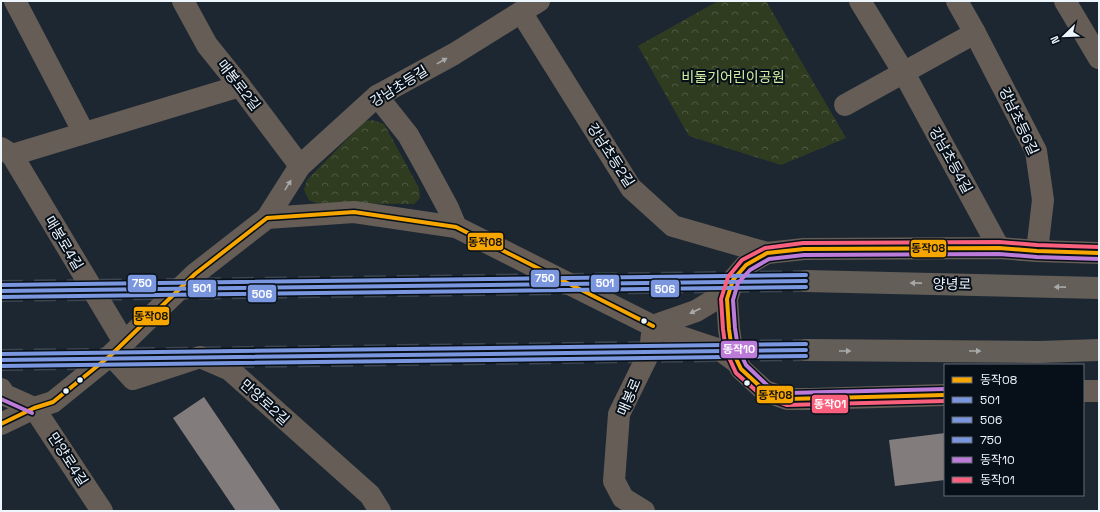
<svg xmlns="http://www.w3.org/2000/svg" width="1100" height="512" font-family="'Space Grotesk','Noto Sans KR',sans-serif">
<style>
.park{fill:url(#park-crowns)}
.building{fill:#837c7d}
.lines{fill:none;stroke-linecap:round;stroke-linejoin:round}
.major-tunnel{stroke:#3c4650;stroke-width:22;stroke-dasharray:22 11;stroke-linecap:butt}
.minor{stroke:#655d56;stroke-width:22}
.major{stroke:#645e58;stroke-width:22}
.bus-1-casing{stroke:#070f18;stroke-width:7}
.bus-2-casing{stroke:#070f18;stroke-width:7}
.bus-3-casing{stroke:#070f18;stroke-width:7}
.bus-4-casing{stroke:#070f18;stroke-width:7}
.bus-5-casing{stroke:#070f18;stroke-width:7}
.bus-6-casing{stroke:#070f18;stroke-width:7}
.bus-1{stroke:#f7a600;stroke-width:4}
.bus-2{stroke:#7a96df;stroke-width:4}
.bus-3{stroke:#7a96df;stroke-width:4}
.bus-4{stroke:#7a96df;stroke-width:4}
.bus-5{stroke:#bd7bd9;stroke-width:4}
.bus-6{stroke:#f8607d;stroke-width:4}
.oneway{fill:#a9a9aa}
.oneway2{fill:#a8aaaa}
.bus-dot{fill:#edf5fd;stroke:#070f18;stroke-width:1.5}
.labels{text-anchor:middle;dominant-baseline:central;stroke-width:4;stroke-linejoin:round;paint-order:stroke}
.park-label{font-size:14px;fill:#d1efa0;stroke:#070f18}
.street-label{font-size:14px;fill:#edf5fd;stroke:#070f18}
.line-badge{stroke:#070f18;stroke-width:1.5}
.badge-label{font-size:11px;text-anchor:middle;font-weight:bold;fill:#fff}
.pale-badge-label{font-size:11px;text-anchor:middle;font-weight:bold;fill:#111}
</style>
<defs>
<pattern id="park-crowns" width="20" height="18" patternUnits="userSpaceOnUse"><rect width="20" height="18" fill="#303c20"/><path d="M2 6a3 3 0 1 1 6 0M12 15a3 3 0 1 1 6 0" fill="none" stroke="#4e5941"/></pattern>
</defs>
<rect width="100%" height="100%" fill="#1d2732"/>
<!-- park -->
<g class="park">
<polygon points="718,1 766,1 846,138 781,165 689,136 638,46"/>
<polygon points="372,120 384,124 419,188 420,198 414,204 316,203 309,200 304,190 307,180 365,121"/>
</g>
<!-- building -->
<g class="building">
<polygon points="204,397 281,511 236,511 173,418"/>
<polygon points="945,433 945,480 895,486 889,440"/>
</g>
<g class="lines">
<!-- major-tunnel -->
<g class="major-tunnel">
<polyline points="1,291 806,281"/>
<polyline points="1,360 806,350"/>
</g>
<!-- minor -->
<g class="minor">
<polyline points="15,1 84,133"/>
<polyline points="183,1 207,45 240,86 300,166"/>
<polyline points="860,1 904,73 999,248"/>
<polyline points="957,1 975,33 1036,151 1043,200 1037,251"/>
<polyline points="1065,1 1099,58"/>
<polyline points="521,12 631,188 673,226 767,253"/>
<polyline points="377,96 408,135 427,169 448,208 456,227"/>
<polyline points="845,105 975,33"/>
<polyline points="1,148 12,155 124,342"/>
<polyline points="12,155 240,86"/>
<polyline points="267,218 300,166 377,96 454,54 539,1"/>
<polyline points="653,326 696,311 729,291"/>
<polyline points="111,355 133,379 200,357 230,370 370,495 380,511"/>
<polyline points="1,389 5,395 34,408"/>
<polyline points="1083,391 1099,391"/>
<polyline points="945,395 810,399 787,399 765,391 741,369 732,350 729,329 727,299 733,280 746,265 767,253 804,249 999,248 1037,251 1099,253"/>
<polyline points="34,408 102,511"/>
<polyline points="1,424 34,408 53,402 111,355 195,274 267,218 354,212 456,227 653,326 675,335 720,350 738,363"/>
<polyline points="644,511 623,498 614,481 619,414 650,351 653,326"/>
</g>
<!-- major -->
<g class="major">
<polyline points="806,281 1099,288"/>
<polyline points="806,350 1039,352 1099,350"/>
</g>
<defs>
<g id="bus-1">
<polyline points="945,395 787,399 765,391 741,369 732,350 729,329 727,299 733,280 746,265 767,253 804,249 999,248 1037,251 1099,253"/>
<polyline points="1,424 34,408 53,402 111,355 195,274 267,218 354,212 456,227 653,326"/>
</g>
<g id="bus-2">
<polyline points="1,291 806,281"/>
<polyline points="1,360 806,350"/>
</g>
<g id="bus-3">
<polyline points="1,297 806,287"/>
<polyline points="1,366 806,356"/>
</g>
<g id="bus-4">
<polyline points="1,285 806,275"/>
<polyline points="1,354 806,344"/>
</g>
<g id="bus-5">
<polyline points="945,389 788,393 768,386 746,365 738,348 735,328 733,300 738,283 750,270 769,259 804,255 999,254 1037,257 1099,259"/>
<polyline points="1,399 32,413"/>
</g>
<polyline id="bus-6" points="945,401 787,405 762,396 736,373 726,351 723,329 721,299 728,277 742,260 765,248 803,243 999,242 1037,245 1099,247"/>
</defs>
<!-- bus-1 casing -->
<use href="#bus-1" class="bus-1-casing"/>
<!-- bus-2 casing -->
<use href="#bus-2" class="bus-2-casing"/>
<!-- bus-3 casing -->
<use href="#bus-3" class="bus-3-casing"/>
<!-- bus-4 casing -->
<use href="#bus-4" class="bus-4-casing"/>
<!-- bus-5 casing -->
<use href="#bus-5" class="bus-5-casing"/>
<!-- bus-6 casing -->
<use href="#bus-6" class="bus-6-casing"/>
<!-- bus-1 -->
<use href="#bus-1" class="bus-1"/>
<!-- bus-2 -->
<use href="#bus-2" class="bus-2"/>
<!-- bus-3 -->
<use href="#bus-3" class="bus-3"/>
<!-- bus-4 -->
<use href="#bus-4" class="bus-4"/>
<!-- bus-5 -->
<use href="#bus-5" class="bus-5"/>
<!-- bus-6 -->
<use href="#bus-6" class="bus-6"/>
</g>
<!-- one-way arrows -->
<defs><path id="oneway-solid" d="M-6-.8H1V-3.2L6.5 0L1 3.2V.8H-6Z"/></defs>
<g class="oneway">
<use href="#oneway-solid" transform="translate(442 61) rotate(-29)"/>
<use href="#oneway-solid" transform="translate(288 185) rotate(-58)"/>
<use href="#oneway-solid" transform="translate(695 311) rotate(156)"/>
</g>
<g class="oneway2">
<use href="#oneway-solid" transform="translate(916 283) rotate(-179)"/>
<use href="#oneway-solid" transform="translate(1060 287) rotate(-179)"/>
<use href="#oneway-solid" transform="translate(845 351)"/>
<use href="#oneway-solid" transform="translate(975 351)"/>
</g>
<!-- markers -->
<g class="bus-dot">
<circle cx="644" cy="321" r="3.5"/>
<circle cx="80" cy="380" r="3.5"/>
<circle cx="747" cy="383" r="3.5"/>
<circle cx="66" cy="391" r="3.5"/>
</g>
<g class="labels">
<!-- park labels -->
<g class="park-label">
<text x="733" y="77">비둘기어린이공원</text>
</g>
<!-- street labels -->
<g class="street-label">
<text transform="translate(239 85) rotate(52)">매봉로2길</text>
<text transform="translate(399 86) rotate(-32)">강남초등길</text>
<text transform="translate(1019 121) rotate(65)">강남초등6길</text>
<text transform="translate(611 155) rotate(57)">강남초등2길</text>
<text transform="translate(951 160) rotate(61)">강남초등4길</text>
<text transform="translate(64 243) rotate(59)">매봉로4길</text>
<text transform="translate(952 284) rotate(1)">양녕로</text>
<text transform="translate(629 397) rotate(-67)">매봉로</text>
<text transform="translate(265 402) rotate(42)">만양로2길</text>
<text transform="translate(68 459) rotate(57)">만양로4길</text>
</g>
</g>
<g class="line-badge">
<rect x="467" y="232" width="37" height="19" rx="4" fill="#f7a600"/>
<rect x="910" y="239" width="37" height="19" rx="4" fill="#f7a600"/>
<rect x="530" y="269" width="30" height="19" rx="4" fill="#7a96df"/>
<rect x="127" y="274" width="30" height="19" rx="4" fill="#7a96df"/>
<rect x="590" y="274" width="30" height="19" rx="4" fill="#7a96df"/>
<rect x="187" y="279" width="30" height="19" rx="4" fill="#7a96df"/>
<rect x="650" y="279" width="30" height="19" rx="4" fill="#7a96df"/>
<rect x="247" y="284" width="30" height="19" rx="4" fill="#7a96df"/>
<rect x="133" y="306" width="37" height="20" rx="4" fill="#f7a600"/>
<rect x="720" y="340" width="38" height="19" rx="4" fill="#bd7bd9"/>
<rect x="756" y="385" width="38" height="19" rx="4" fill="#f7a600"/>
<rect x="811" y="394" width="38" height="20" rx="4" fill="#f8607d"/>
</g>
<g class="badge-label">
<text x="545" y="282">750</text>
<text x="142" y="287">750</text>
<text x="605" y="287">501</text>
<text x="202" y="292">501</text>
<text x="665" y="293">506</text>
<text x="262" y="298">506</text>
<text x="739" y="353">동작10</text>
<text x="830" y="408">동작01</text>
</g>
<g class="pale-badge-label">
<text x="485" y="246">동작08</text>
<text x="928" y="252">동작08</text>
<text x="151" y="320">동작08</text>
<text x="775" y="399">동작08</text>
</g>
<!-- border -->
<rect width="1100" height="512" fill="none" stroke="#edf5fd" stroke-width="4"/>
<!-- legend -->
<rect x="944" y="364" width="140" height="132" fill="#070f18" stroke="#636b74"/>
<rect x="952" y="377" width="20" height="6" fill="#f7a600" stroke="#636b74"/>
<text x="980" y="384" font-size="12" fill="#edf5fd">동작08</text>
<rect x="952" y="397" width="20" height="6" fill="#7a96df" stroke="#636b74"/>
<text x="980" y="404" font-size="12" fill="#edf5fd">501</text>
<rect x="952" y="417" width="20" height="6" fill="#7a96df" stroke="#636b74"/>
<text x="980" y="424" font-size="12" fill="#edf5fd">506</text>
<rect x="952" y="437" width="20" height="6" fill="#7a96df" stroke="#636b74"/>
<text x="980" y="444" font-size="12" fill="#edf5fd">750</text>
<rect x="952" y="457" width="20" height="6" fill="#bd7bd9" stroke="#636b74"/>
<text x="980" y="464" font-size="12" fill="#edf5fd">동작10</text>
<rect x="952" y="477" width="20" height="6" fill="#f8607d" stroke="#636b74"/>
<text x="980" y="484" font-size="12" fill="#edf5fd">동작01</text>
<!-- north arrow -->
<g transform="translate(1064 36) rotate(247)" stroke="#070f18" stroke-width="3" paint-order="stroke">
<path d="M0-3L7 15L0 10L-7 15Z" fill="#edf5fd"/>
<text y="-6" font-size="11" font-weight="bold" text-anchor="middle" fill="#edf5fd">N</text>
</g>
</svg>
